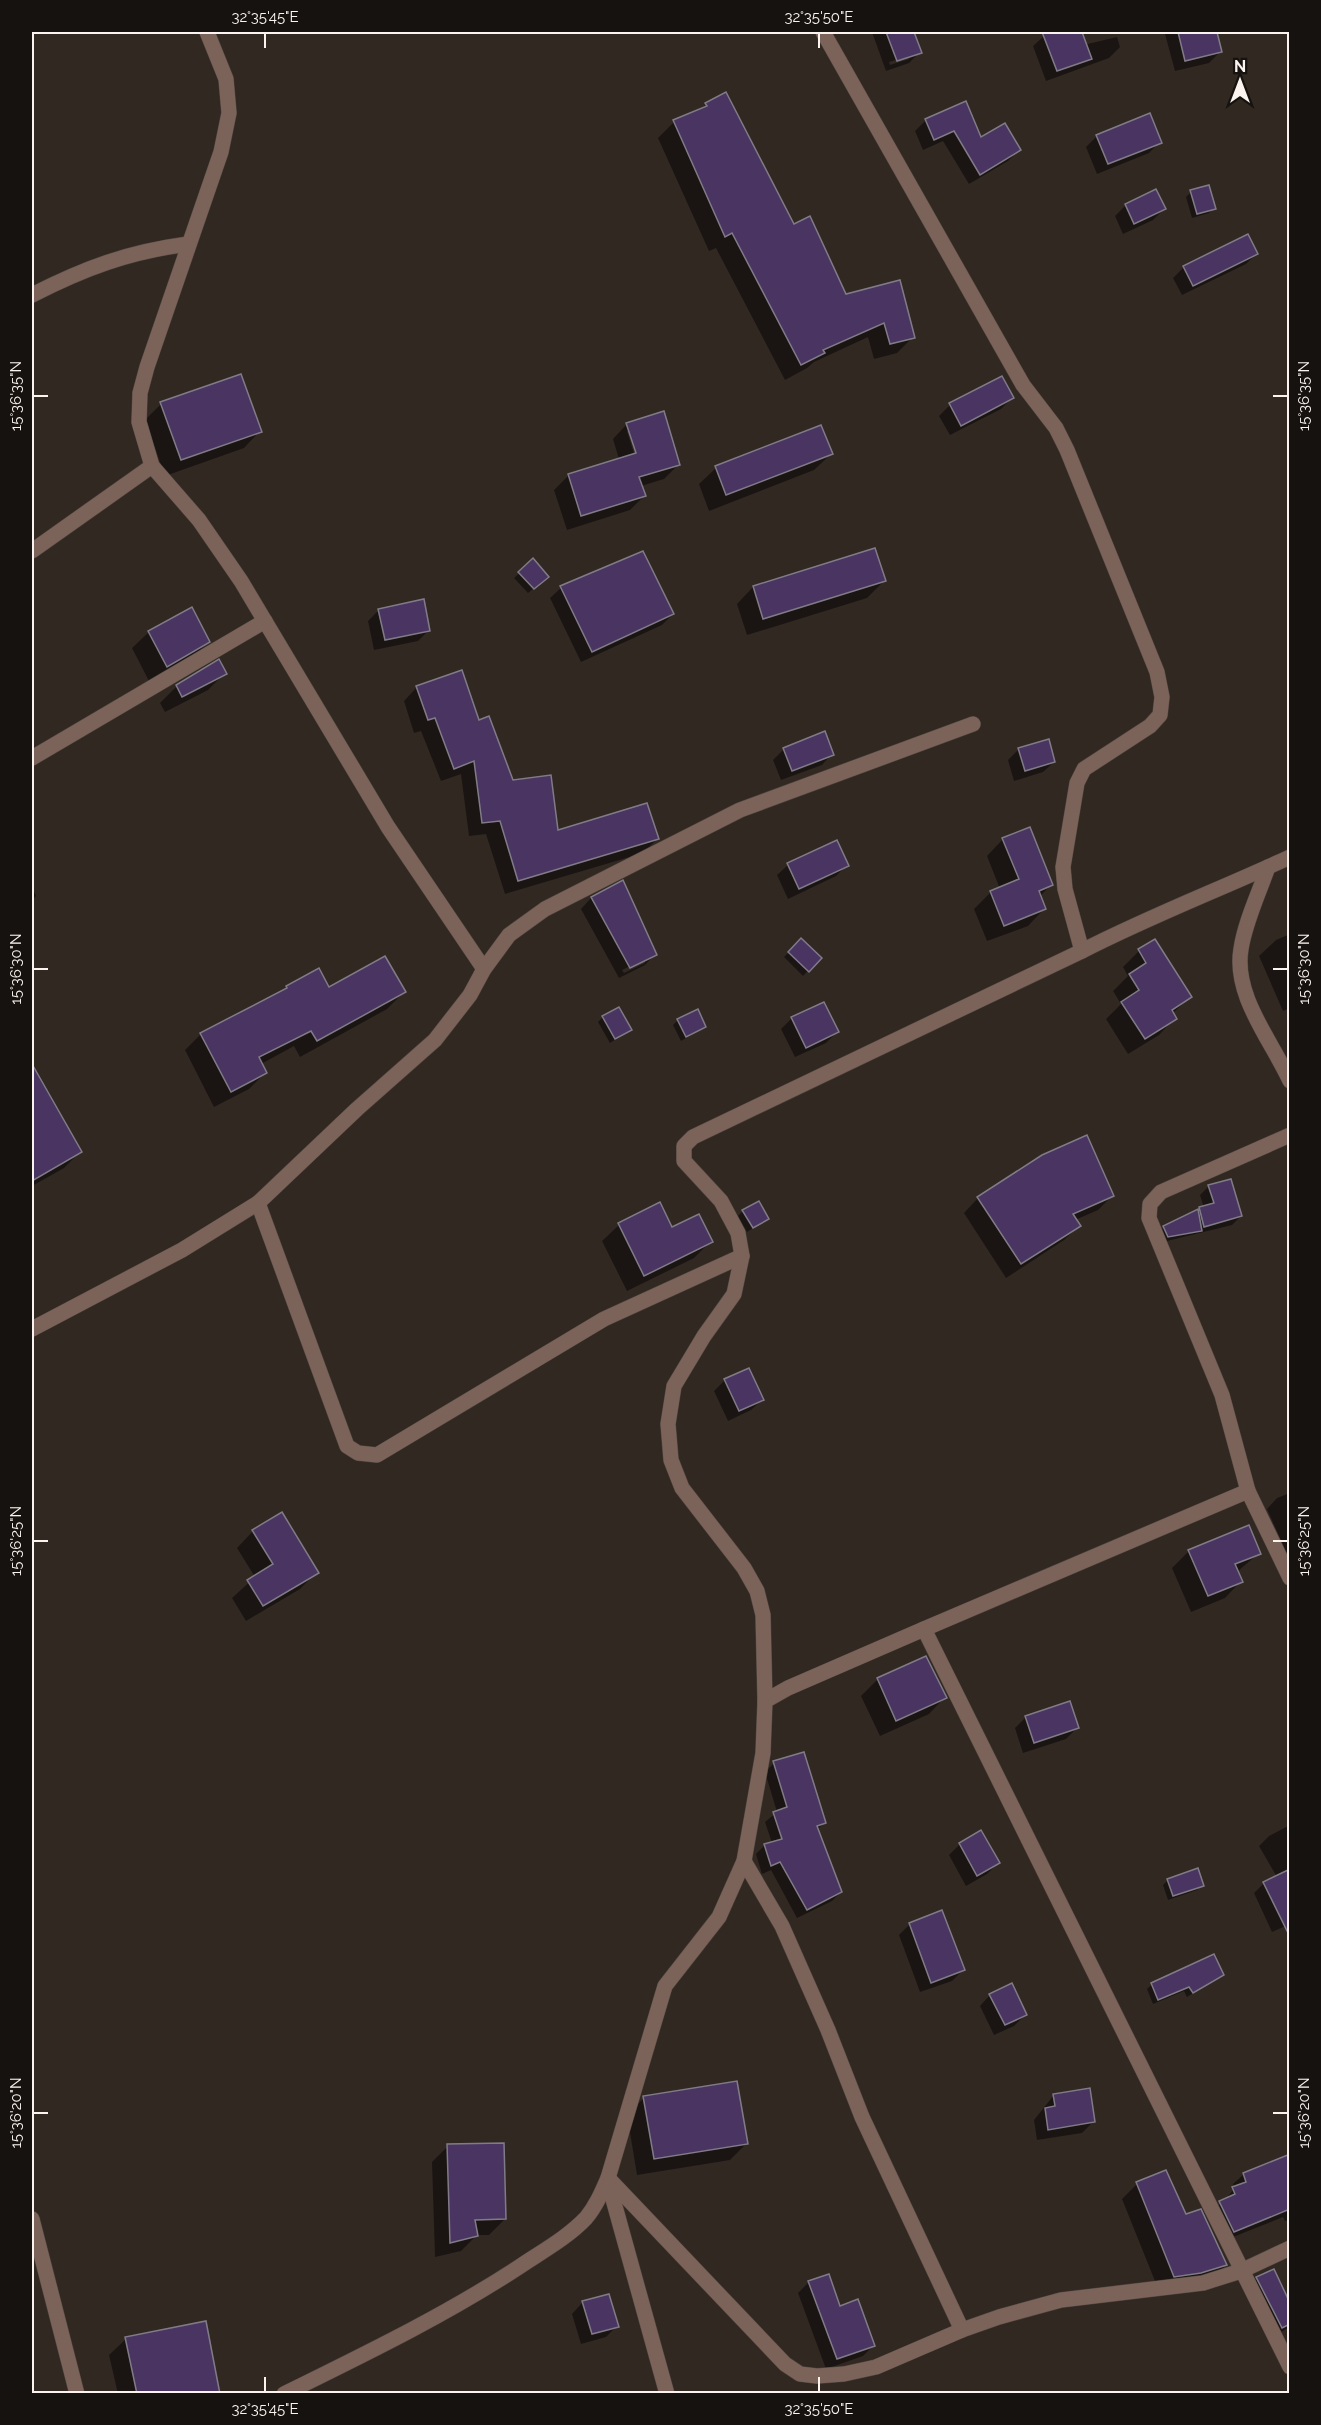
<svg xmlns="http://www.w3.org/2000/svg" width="1321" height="2425" font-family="Raleway,sans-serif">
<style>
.shadow{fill:#0007;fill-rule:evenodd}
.building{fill:#4a3462;stroke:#807c87;stroke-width:1.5}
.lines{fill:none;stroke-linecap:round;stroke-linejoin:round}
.street-casing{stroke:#4d443f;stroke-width:16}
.street{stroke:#7c6359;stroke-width:15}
.ticks{fill:none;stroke:#faf3ef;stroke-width:2}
.neatline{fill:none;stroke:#faf3ef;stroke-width:2}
.ticks-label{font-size:15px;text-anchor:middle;fill:#faf3ef}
</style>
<rect width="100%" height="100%" fill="#312822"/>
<!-- shadow -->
<g class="shadow">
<path d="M 872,32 L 913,32 L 920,52 L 909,63 L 886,71 ZM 909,56 L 909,59 L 890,65 L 889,62 Z"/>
<polygon points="1055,32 1075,32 1079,46 1117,37 1120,47 1109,58 1046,81 1033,46 1044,36"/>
<polygon points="1168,32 1215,32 1220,52 1209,63 1175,71 1165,34"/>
<polygon points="706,104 845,296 913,337 897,353 874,359 868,337 814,362 807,368 785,380 716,248 709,251 658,138 674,122 700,110"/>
<polygon points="926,120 981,139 1019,150 1008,161 969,184 943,141 923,150 915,131"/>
<polygon points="1097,136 1160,142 1149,153 1097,174 1086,147"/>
<polygon points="1191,192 1214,208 1209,213 1192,218 1186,197"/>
<polygon points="1126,205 1164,209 1153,220 1123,234 1115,216"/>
<polygon points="1256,254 1246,264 1182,295 1173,278 1184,267"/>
<polygon points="1012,398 1001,409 950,435 939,416 950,405"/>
<polygon points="161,404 260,431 244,448 165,476 145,420"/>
<path d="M 627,424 L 679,464 L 664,479 L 641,486 L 644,496 L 630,510 L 567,530 L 554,490 L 569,475 L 619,459 L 613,439 ZM 627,431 L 631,431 L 639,459 L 636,460 Z"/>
<polygon points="820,427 831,454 814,470 709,511 699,484 716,468"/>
<polygon points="533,561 542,581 528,593 514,578"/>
<polygon points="884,581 867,598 747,635 737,604 753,587"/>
<polygon points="561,588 673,614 662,625 581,662 550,598"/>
<polygon points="379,610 429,630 418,641 374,650 368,621"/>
<polygon points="149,632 208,642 192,658 150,683 132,648"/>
<polygon points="225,673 208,690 165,712 160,703 177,686"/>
<polygon points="417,687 512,781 557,832 657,839 643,853 505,894 486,834 469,836 461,774 441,781 421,731 414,733 404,701"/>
<polygon points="784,749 832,754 822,765 781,780 773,760"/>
<polygon points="1019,749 1054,762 1043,772 1014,781 1008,760"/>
<polygon points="1003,839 1051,885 1039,897 1044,909 1028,926 987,941 974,909 991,892 1000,889 987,856"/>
<polygon points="788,865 847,865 836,876 788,899 777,875"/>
<path d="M 623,882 L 655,954 L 645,965 L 619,978 L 581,909 L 591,898 ZM 645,959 L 645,963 L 624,973 L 622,970 Z"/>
<polygon points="32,887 36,896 32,900"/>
<polygon points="1290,934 1290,1008 1283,1011 1259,956 1276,940"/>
<polygon points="801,940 820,958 803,976 784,957"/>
<polygon points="1139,951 1190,997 1172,1014 1175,1018 1159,1035 1128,1054 1106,1019 1121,1004 1113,991 1128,976 1123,967"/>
<polygon points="287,987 404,992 387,1009 300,1057 294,1046 261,1064 266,1072 249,1089 214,1107 185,1050 201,1034 281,993"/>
<polygon points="603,1017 630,1030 610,1043 598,1022"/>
<polygon points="792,1018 837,1032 826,1043 795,1057 781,1029"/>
<polygon points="678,1020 705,1027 681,1041 673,1025"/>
<polygon points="36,1075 80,1152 64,1168 32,1186 32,1077"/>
<polygon points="1209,1186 1241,1216 1232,1225 1163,1242 1159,1232 1164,1227 1204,1208 1200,1195"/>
<polygon points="1112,1196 1098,1210 1075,1220 1079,1226 1064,1240 1006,1278 964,1213 978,1198"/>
<polygon points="743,1211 767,1219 747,1232 738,1216"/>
<polygon points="619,1225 671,1229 711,1241 694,1258 627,1291 602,1241"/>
<polygon points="725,1380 762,1400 751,1410 728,1421 714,1391"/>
<polygon points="1290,1493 1290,1558 1289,1558 1267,1509 1277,1498"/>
<polygon points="253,1531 317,1572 300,1589 246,1621 232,1598 255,1577 237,1548"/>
<polygon points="1189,1551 1259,1553 1237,1572 1241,1581 1225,1598 1191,1612 1172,1568"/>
<polygon points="878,1679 945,1697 929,1714 880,1736 861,1696"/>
<polygon points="1026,1717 1077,1728 1066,1739 1023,1753 1015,1728"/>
<polygon points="774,1763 824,1823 817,1830 841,1892 832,1901 797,1918 771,1870 762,1874 756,1854 765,1845 772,1843 765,1822 777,1812 765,1772"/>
<polygon points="1290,1825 1290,1924 1272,1932 1254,1893 1264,1883 1277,1877 1259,1846 1269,1836"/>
<polygon points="981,1833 998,1863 987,1874 966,1886 949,1855 960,1844"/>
<polygon points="1168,1880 1202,1885 1197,1890 1168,1900 1163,1885"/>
<polygon points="910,1924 963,1970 952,1981 920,1992 899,1935"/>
<polygon points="1222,1975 1187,1997 1184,1991 1153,2004 1147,1989 1152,1984"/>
<polygon points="990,1995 1025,2015 1014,2026 994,2035 980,2006"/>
<polygon points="1054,2095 1093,2122 1082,2133 1037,2140 1034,2120"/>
<polygon points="644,2098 746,2144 730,2160 637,2175 627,2114"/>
<polygon points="448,2146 505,2219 489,2235 477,2235 461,2251 435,2257 432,2162"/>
<polygon points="1290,2154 1290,2220 1285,2221 1283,2217 1223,2241 1209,2213 1224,2201 1235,2188 1233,2184 1244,2174"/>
<polygon points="1137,2184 1185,2216 1226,2265 1211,2280 1159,2291 1122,2199"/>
<polygon points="1257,2278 1290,2307 1290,2327 1270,2338 1246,2289"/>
<polygon points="809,2282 874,2345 863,2356 826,2369 798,2293"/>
<polygon points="608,2296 617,2326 606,2337 581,2344 572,2314 582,2303"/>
<polygon points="126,2339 220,2394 118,2394 109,2355"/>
</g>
<!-- building -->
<g class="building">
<polygon points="886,32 914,32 922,53 897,61"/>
<polygon points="1042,32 1082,32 1092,59 1057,71"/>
<polygon points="1178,32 1217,32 1222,52 1185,61"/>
<polygon points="726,92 794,224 810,216 846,294 900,280 915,338 890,344 884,323 823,350 825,353 801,365 732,233 725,237 673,120 707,106 705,103"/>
<polygon points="966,101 981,137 1005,123 1021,150 980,175 954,131 934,140 925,119"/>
<polygon points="1150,113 1162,143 1108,164 1096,135"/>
<polygon points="1209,185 1216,209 1197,214 1190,190"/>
<polygon points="1156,189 1166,209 1134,224 1125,204"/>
<polygon points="1248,234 1258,254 1193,286 1183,266"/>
<polygon points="241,374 262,432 181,460 160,402"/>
<polygon points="1002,376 1014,398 961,426 949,403"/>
<polygon points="664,411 680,465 639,477 646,496 581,516 568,474 636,453 626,423"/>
<polygon points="821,425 833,454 726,495 715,466"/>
<polygon points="875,548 886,581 763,619 753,586"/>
<polygon points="643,551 674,614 592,652 560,586"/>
<polygon points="533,558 549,577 534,589 518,572"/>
<polygon points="424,599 430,631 385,640 378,609"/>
<polygon points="192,607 210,642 167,667 148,631"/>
<polygon points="219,659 227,674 182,697 176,685"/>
<polygon points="462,670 479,720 489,716 513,780 551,775 558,830 647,803 659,839 518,881 500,821 482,823 474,761 454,769 435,718 428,720 416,686"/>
<polygon points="825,731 834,755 792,771 783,748"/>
<polygon points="1049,739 1055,762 1025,771 1018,748"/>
<polygon points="1030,827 1053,885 1039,891 1046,909 1004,926 990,891 1019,879 1002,838"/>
<polygon points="837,840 849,866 799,889 787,863"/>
<polygon points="623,880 657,955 630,968 591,897"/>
<polygon points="801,938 822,958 809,972 788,952"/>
<polygon points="1155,939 1192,997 1172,1010 1177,1019 1145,1039 1121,1002 1139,990 1129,974 1146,963 1138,949"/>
<polygon points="385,956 406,992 317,1041 311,1031 259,1057 267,1073 231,1092 200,1033 287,988 286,986 319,968 329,987"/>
<polygon points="824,1002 839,1032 806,1048 791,1017"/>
<polygon points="619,1007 632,1030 615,1039 602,1016"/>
<polygon points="698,1009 706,1027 686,1037 677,1019"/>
<polygon points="32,1064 82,1152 32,1181"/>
<polygon points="1087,1135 1114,1196 1073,1214 1081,1226 1021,1264 977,1197 1042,1155"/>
<polygon points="1231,1179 1242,1216 1204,1227 1199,1207 1214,1203 1208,1185"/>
<polygon points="759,1201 769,1219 753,1228 742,1210"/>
<polygon points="660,1202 672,1227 699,1214 713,1242 644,1276 618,1223"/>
<polygon points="1198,1209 1202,1231 1168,1237 1163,1226"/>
<polygon points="749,1368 764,1400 739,1411 724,1379"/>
<polygon points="282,1512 319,1573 263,1606 247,1580 273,1564 252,1530"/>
<polygon points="1249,1525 1261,1554 1235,1564 1243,1582 1208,1596 1188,1550"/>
<polygon points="926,1656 947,1698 896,1721 877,1678"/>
<polygon points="1070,1701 1079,1728 1034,1743 1025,1716"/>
<polygon points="804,1752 826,1823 817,1826 842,1892 807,1910 780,1862 771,1866 764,1844 782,1839 773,1812 787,1807 773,1761"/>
<polygon points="981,1830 1000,1863 977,1876 959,1843"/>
<polygon points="1198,1868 1204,1886 1173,1896 1167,1879"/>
<polygon points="1290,1869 1290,1937 1263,1882"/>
<polygon points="942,1910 965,1970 931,1983 909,1923"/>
<polygon points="1214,1954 1224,1975 1193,1993 1189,1987 1158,2000 1151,1983"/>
<polygon points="1012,1983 1027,2015 1005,2025 989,1994"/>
<polygon points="737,2081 748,2144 654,2159 643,2096"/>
<polygon points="1090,2088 1095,2122 1048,2130 1045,2108 1055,2106 1053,2094"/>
<polygon points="504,2143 506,2219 475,2220 478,2236 450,2243 447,2144"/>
<polygon points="1290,2154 1290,2209 1234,2232 1219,2201 1235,2194 1232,2187 1246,2182 1243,2173"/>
<polygon points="1166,2170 1186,2214 1201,2209 1227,2265 1201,2273 1174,2277 1136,2182"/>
<polygon points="1274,2269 1290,2303 1290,2324 1282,2328 1256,2277"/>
<polygon points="829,2274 840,2306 858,2299 875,2346 837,2359 808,2281"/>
<polygon points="609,2294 619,2327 592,2334 582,2301"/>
<polygon points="206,2321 220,2394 137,2394 125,2337"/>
</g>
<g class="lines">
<defs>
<g id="street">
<polyline points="207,32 226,79 229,113 221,152 147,367 140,393 139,422 152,466 199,520 241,581 388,827 484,969"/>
<polyline points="823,32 1023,385 1056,428 1067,450 1157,672 1162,697 1160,715 1150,726 1084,769 1077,783 1063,867 1065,889 1082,951"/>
<path d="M 32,295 C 85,268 128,252 188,244"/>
<polyline points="32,551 152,466"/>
<polyline points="32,758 265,621"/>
<path d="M 1268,867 C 1259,893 1245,922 1241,949 C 1233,996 1272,1041 1290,1081"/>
<polyline points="1290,1135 1161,1192 1150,1204 1149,1218 1222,1395 1248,1491 1290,1578"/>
<polyline points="258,1203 347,1446 358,1453 377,1455 604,1319 742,1256"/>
<polyline points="32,1329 182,1250 258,1203 357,1109 435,1040 470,995 484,969 509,935 545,909 740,810 973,724"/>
<polyline points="924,1629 1290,2367"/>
<path d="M 765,1701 L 763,1615 L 757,1591 L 744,1568 L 682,1488 L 671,1460 L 668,1424 L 674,1386 L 704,1336 L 734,1294 L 742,1256 L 738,1233 L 721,1201 L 684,1161 L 684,1146 L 693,1137 L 1082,951 C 1150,916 1221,889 1290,857"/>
<polyline points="744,1861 782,1926 828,2030 862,2117 962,2330"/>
<polyline points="608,2178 785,2364 800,2374 817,2376 844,2374 876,2367 962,2330 999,2317 1061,2300 1203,2283 1241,2271 1290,2248"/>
<polyline points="608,2181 667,2394"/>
<polyline points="32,2219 77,2394"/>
<path d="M 284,2394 C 365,2354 444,2316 519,2267 C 541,2252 567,2238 586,2218 C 596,2206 602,2192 608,2178 L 665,1986 L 719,1917 L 744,1861 L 763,1753 L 765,1701 L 788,1688 L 924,1629 L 1248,1491"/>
</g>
</defs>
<!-- street casing -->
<use href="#street" class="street-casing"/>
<!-- street -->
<use href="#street" class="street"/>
</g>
<!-- ticks -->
<path class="ticks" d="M 265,33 L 265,48M 819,33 L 819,48M 33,396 L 48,396M 1273,396 L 1288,396M 33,969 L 48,969M 1273,969 L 1288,969M 33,1541 L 48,1541M 1273,1541 L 1288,1541M 33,2113 L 48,2113M 1273,2113 L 1288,2113M 265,2377 L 265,2392M 819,2377 L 819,2392"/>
<!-- border -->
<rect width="1321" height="2425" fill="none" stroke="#16120f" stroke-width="66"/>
<!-- north arrow -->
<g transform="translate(1240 81)" stroke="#16120f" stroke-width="4.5" paint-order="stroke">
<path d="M0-4.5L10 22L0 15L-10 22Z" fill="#faf3ef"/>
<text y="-9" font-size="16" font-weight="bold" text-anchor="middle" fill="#faf3ef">N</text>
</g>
<rect x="33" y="33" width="1255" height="2359" class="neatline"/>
<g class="ticks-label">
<text x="265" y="22">32°35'45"E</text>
<text x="819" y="22">32°35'50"E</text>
<text transform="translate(16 396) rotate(-90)" y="5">15°36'35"N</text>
<text transform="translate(1304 396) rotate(-90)" y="5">15°36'35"N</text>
<text transform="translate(16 969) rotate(-90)" y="5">15°36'30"N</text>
<text transform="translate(1304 969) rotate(-90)" y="5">15°36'30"N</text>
<text transform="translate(16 1541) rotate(-90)" y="5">15°36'25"N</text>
<text transform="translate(1304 1541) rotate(-90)" y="5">15°36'25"N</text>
<text transform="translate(16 2113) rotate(-90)" y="5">15°36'20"N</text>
<text transform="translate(1304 2113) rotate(-90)" y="5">15°36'20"N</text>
<text x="265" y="2414">32°35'45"E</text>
<text x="819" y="2414">32°35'50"E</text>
</g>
</svg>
